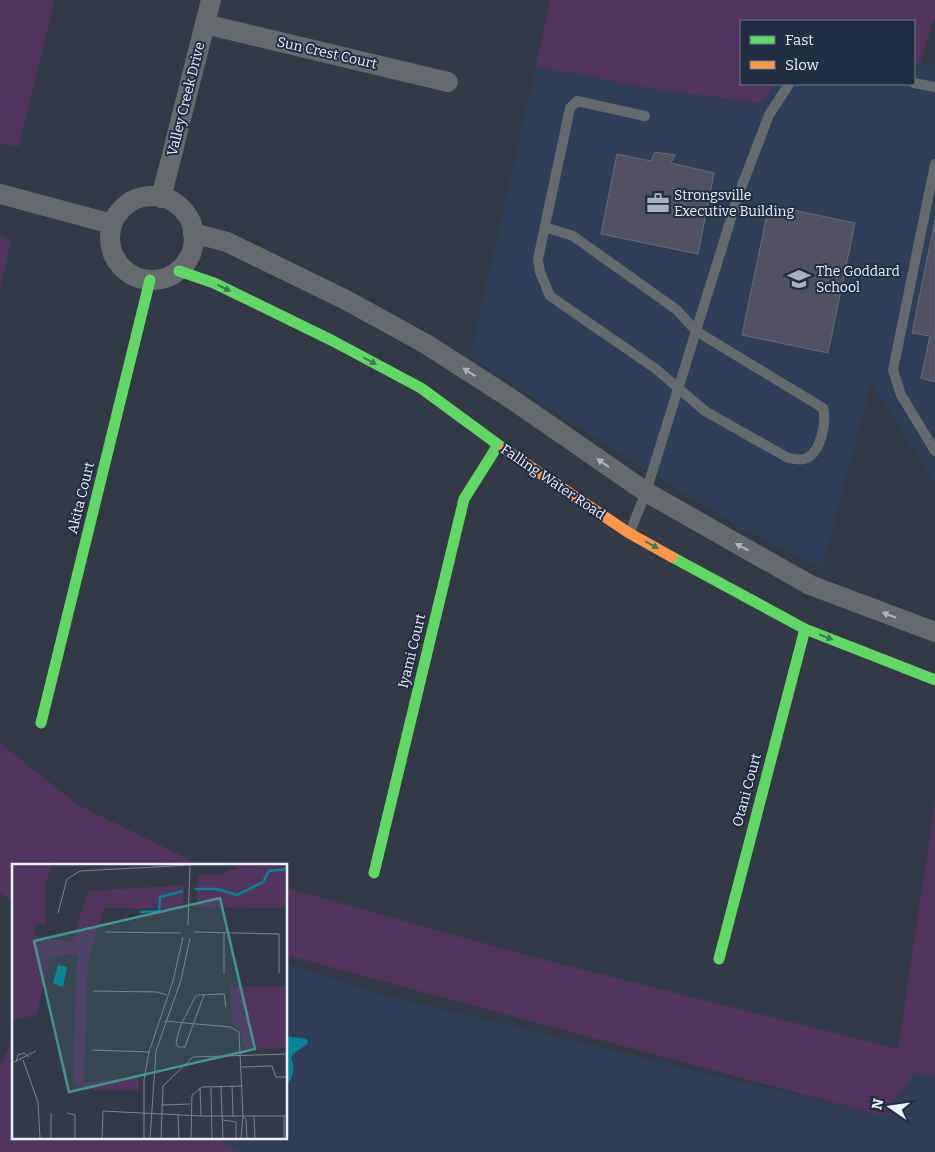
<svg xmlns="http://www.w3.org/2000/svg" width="935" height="1152" font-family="Bitter,serif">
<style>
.built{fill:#313e58}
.green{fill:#51355f}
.water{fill:#058296}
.building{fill:#515162;stroke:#686a75}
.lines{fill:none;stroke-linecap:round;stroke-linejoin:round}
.lane{stroke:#656a6f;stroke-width:10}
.street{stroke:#656a6f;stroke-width:20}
.fast{stroke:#63d668;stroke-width:11}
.slow{stroke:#ff974d;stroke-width:11}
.oneway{fill:#3f7953}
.oneway2{fill:#aeb4be}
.labels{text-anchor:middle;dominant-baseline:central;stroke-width:4;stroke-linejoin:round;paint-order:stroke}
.street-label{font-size:14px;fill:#e9f0fe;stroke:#222d42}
.poi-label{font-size:14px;fill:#e9f0fe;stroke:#222d42;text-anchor:start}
.inset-river{fill:none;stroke:#058296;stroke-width:2.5}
.inset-road{fill:none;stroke:#7c838f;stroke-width:1}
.view{fill:#469492;fill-opacity:0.15;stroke:#469492;stroke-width:2.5}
.inset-edge{fill:none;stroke:#e9f0fe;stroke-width:2.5}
</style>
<rect width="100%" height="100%" fill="#343a45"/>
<!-- built -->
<g class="built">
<polygon points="914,63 935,65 935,483 871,383 822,569 736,525 609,447 470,356 536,66 659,90 762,103 775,84 914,84"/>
<polygon points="286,963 380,994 883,1116 914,1073 935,1076 935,1152 239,1152 216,1138 286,1138"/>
</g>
<!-- green -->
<g class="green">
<polygon points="0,0 55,0 19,146 0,143"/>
<polygon points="550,0 935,0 935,16 920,63 914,63 914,21 741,21 741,84 775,84 762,103 659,90 536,66"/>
<polygon points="0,235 11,241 0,288"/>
<polygon points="0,743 78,805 192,861 209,866 14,866 14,901 0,893"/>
<polygon points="935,802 935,1076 914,1073 883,1116 286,955 286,888 537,958 898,1049"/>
<polygon points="14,1034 14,1138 216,1138 239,1152 0,1152 0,1068"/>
</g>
<!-- water -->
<path class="water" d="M 286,1036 L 307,1039 L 308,1044 L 295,1052 L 291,1058 C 297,1070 292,1077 286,1088 Z"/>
<!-- building -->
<g class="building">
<polygon points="655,152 675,155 671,163 714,173 698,254 601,234 617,154 651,161"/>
<polygon points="769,205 855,223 828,353 742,335"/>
<polygon points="935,220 935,382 921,378 930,336 912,333"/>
</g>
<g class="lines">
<!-- lane -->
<g class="lane">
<polyline points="914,83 935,87"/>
<polyline points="935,164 893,370 901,395 935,451"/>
<path d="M 545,227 L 573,236 L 677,310 L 696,331 L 823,408 C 827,422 821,451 807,458 C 801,461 795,459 788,458 L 705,411 L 656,369 L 550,296 L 540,272 L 538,259 L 570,108 L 577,101 L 645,116"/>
<polyline points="630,532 646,492 738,196 769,115 789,84"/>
</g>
<!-- street -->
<g class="street">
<polyline points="205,24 448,82"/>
<polyline points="0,194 112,224"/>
<circle cx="152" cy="238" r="42"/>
<polyline points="161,198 211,0"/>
<polyline points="193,233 227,242 346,300 426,344 510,398 646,492 810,585 935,632"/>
</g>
<!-- fast -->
<g class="fast">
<polyline points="179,271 214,283 331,340 421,388 504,449"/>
<polyline points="672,557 805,629 935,680"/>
<polyline points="41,723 150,280"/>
<polyline points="374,873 464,499 498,445"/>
<polyline points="719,959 805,629"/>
</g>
<!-- slow -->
<polyline class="slow" points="504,449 629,533 672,557"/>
</g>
<!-- one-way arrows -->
<defs><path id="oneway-solid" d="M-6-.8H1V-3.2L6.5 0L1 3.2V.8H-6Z" transform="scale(1.25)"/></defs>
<g class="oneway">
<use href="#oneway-solid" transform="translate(224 288) rotate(26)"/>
<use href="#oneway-solid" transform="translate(370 361) rotate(28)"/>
<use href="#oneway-solid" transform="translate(652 545) rotate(29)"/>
<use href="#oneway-solid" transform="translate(826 637) rotate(21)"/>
</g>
<g class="oneway2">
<use href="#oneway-solid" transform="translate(469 372) rotate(-147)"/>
<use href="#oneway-solid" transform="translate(603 463) rotate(-145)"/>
<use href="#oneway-solid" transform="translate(742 547) rotate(-151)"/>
<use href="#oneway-solid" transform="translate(889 615) rotate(-159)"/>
</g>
<!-- icons -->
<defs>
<symbol id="office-bare" viewBox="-9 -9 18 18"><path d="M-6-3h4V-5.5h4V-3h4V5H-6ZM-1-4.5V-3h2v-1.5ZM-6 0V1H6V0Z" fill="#aab0bd" stroke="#222d42" stroke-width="2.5" paint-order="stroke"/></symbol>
<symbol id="school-bare" viewBox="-9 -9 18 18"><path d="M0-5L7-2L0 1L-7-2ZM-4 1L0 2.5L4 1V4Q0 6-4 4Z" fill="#aab0bd" stroke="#222d42" stroke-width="2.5" paint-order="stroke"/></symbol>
</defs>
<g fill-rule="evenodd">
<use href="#office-bare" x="642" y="187" width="32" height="32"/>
<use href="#school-bare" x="783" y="263" width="32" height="32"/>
</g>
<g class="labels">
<!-- street labels -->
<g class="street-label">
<text transform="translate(327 53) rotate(13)">Sun Crest Court</text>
<text transform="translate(186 99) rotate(-76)">Valley Creek Drive</text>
<text transform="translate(553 482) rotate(34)">Falling Water Road</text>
<text transform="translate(81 498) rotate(-76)">Akita Court</text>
<text transform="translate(412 651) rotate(-76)">Iyami Court</text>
<text transform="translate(747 790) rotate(-75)">Otani Court</text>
</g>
<!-- poi labels -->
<g class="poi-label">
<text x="674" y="195">Strongsville<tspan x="674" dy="16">Executive Building</tspan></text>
<text x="816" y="271">The Goddard<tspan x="816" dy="16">School</tspan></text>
</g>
</g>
<!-- overview -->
<g transform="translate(12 864)">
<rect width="275" height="275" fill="#343a45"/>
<path d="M 0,0 L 41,0 L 33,19 L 34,60 L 23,60 L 23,72 L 60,78 L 76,27 L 173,21 L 170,45 L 92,44 L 76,97 L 72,218 L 127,214 L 127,226 L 69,226 L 69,222 L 61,219 L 65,89 L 38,94 L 24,151 L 0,156 ZM 232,0 L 275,0 L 275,44 L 185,43 L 186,14 L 189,11 L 208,11 ZM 275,122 L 275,184 L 232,185 L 228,164 L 220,161 L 218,123 Z" fill="#51355f"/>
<path d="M 46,101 L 55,103 L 51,123 L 41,119 Z" fill="#058296"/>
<path class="inset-river" d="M 183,25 L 205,25 L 225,31 L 251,18 L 257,7 L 275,5M 128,48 L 147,47 L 148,33 L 171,27"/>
<path class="inset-road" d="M 46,49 L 55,15 L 68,7 L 178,1M 176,61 L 178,0M 93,68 L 169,69M 182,68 L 267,70 L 267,109M 212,110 L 212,68M 81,127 L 145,128 L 155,131M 192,131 L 173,183 L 166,183 L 164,179 L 168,163 L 183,133 L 186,131 L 212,130 L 214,143M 152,157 L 218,163 L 227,168 L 231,252 L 229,275M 80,186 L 137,188M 11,196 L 26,238 L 28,275M 4,198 L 6,191 L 12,189 L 17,193M 0,199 L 24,187M 230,203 L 260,202 L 264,213 L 275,213M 209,222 L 211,275M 220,222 L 221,252M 199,223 L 200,275M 188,224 L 189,252M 150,241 L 178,240M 39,249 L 39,275M 55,249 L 63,251 L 63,275M 166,250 L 167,275M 242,252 L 243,275M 272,252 L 272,275M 231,253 L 234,255 L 235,275M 211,256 L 224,258 L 224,275M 90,275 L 91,247 L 189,252 L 275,252M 132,275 L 132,216 L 137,188 L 161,117 L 171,73M 138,275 L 144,187 L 169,116 L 178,74M 149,275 L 151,222 L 181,193 L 275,190M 179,275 L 180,231 L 190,223 L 231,222"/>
<path class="view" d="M 208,34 L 243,185 L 57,228 L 22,77 Z"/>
<rect width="275" height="275" class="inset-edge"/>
</g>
<!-- legend -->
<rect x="740" y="20" width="175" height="65" fill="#222d42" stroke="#727b8d"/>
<rect x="750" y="36" width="25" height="8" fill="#63d668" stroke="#727b8d"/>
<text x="785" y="45" font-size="15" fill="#e9f0fe">Fast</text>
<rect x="750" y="61" width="25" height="8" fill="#ff974d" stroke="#727b8d"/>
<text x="785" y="70" font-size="15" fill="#e9f0fe">Slow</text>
<!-- north arrow -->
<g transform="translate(890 1107) rotate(283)" stroke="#222d42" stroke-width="4" paint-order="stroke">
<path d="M0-4L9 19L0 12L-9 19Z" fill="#e9f0fe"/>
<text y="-8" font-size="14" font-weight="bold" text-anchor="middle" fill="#e9f0fe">N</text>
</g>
</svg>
